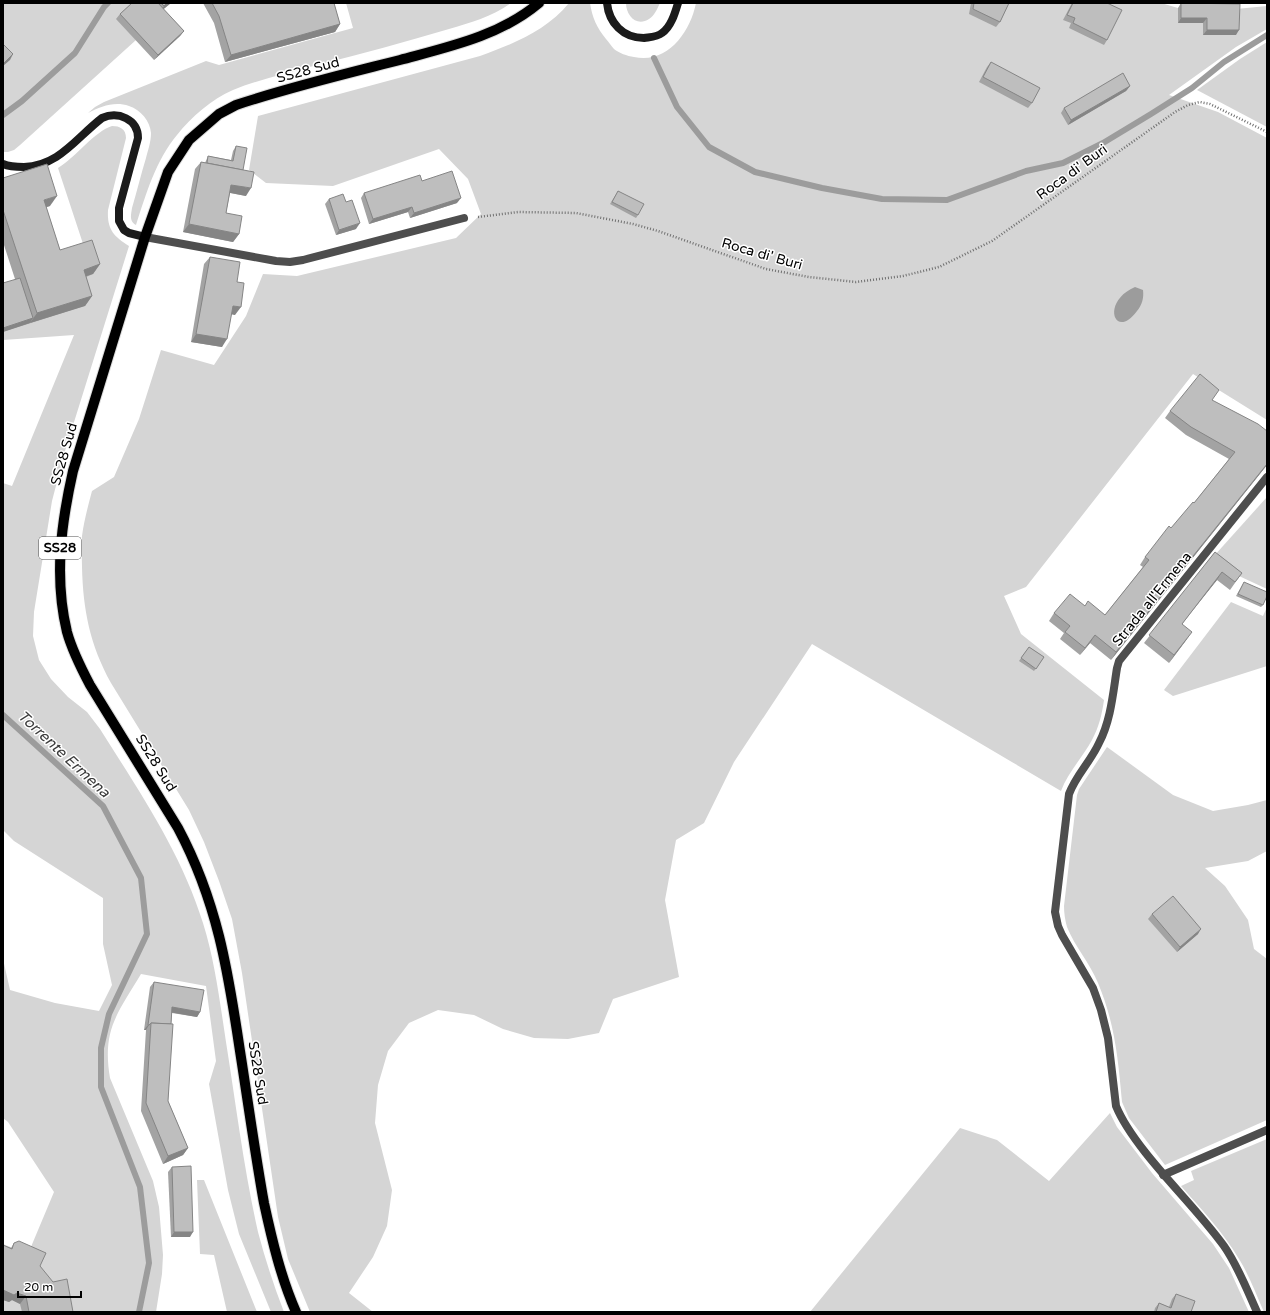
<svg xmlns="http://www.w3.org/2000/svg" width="1270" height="1315" font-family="'Varela Round',sans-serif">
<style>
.green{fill:#d5d5d5}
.water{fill:#9c9c9c}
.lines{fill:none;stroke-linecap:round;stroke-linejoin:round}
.stream{stroke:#9c9c9c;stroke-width:6}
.primary-casing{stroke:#dbdbdb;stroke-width:12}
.path{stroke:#707070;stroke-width:2.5;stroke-dasharray:1 2;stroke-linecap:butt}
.street{stroke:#4e4e4e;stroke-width:8}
.secondary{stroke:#1b1b1b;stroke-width:8}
.primary{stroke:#000;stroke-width:10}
.wall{fill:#a3a3a3}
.shaded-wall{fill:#858585}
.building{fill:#bebebe;stroke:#858585}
.labels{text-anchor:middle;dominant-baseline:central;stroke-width:3;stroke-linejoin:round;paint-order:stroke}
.shield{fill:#fff;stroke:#4c4c4c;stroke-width:1}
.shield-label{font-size:13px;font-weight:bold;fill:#000}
.street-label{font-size:14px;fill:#000;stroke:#fff}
.water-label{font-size:15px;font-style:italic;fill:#3d3d3d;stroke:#fff}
</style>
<rect width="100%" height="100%" fill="#fff"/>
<!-- green -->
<g class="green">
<polygon points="3,3 134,3 117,19 136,40 20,145 14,150 8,152 3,152"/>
<path d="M 346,3 L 511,3 C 493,16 470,23 449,29 C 405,42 362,54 317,65 C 289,73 260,79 233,90 C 212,99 191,117 177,135 C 156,160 146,194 136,225 C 129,221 131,215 132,208 C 137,191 141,174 146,158 C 148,150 151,142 151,133 C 150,121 141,110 129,106 C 115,101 101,106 88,113 L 95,107 L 104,102 L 206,61 L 219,65 L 353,28 Z"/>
<path d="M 569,3 L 590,3 C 592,17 597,28 606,39 C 609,42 611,46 614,49 C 619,53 627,56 634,57 C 667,64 690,33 696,3 L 1161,3 L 1178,8 L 1178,23 L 1203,23 L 1236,9 L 1267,6 L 1267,29 L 1236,47 L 1169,95 L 1218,112 L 1267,138 L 1267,420 L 1193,374 L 1026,587 L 1004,596 L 1021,634 L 1104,700 C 1102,714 1099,727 1092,740 C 1083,757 1068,772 1061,791 L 812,644 L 734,762 L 704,823 L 676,840 L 665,900 L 679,977 L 613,999 L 599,1033 L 568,1039 L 534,1038 L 503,1029 L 474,1015 L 438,1010 L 409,1023 L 388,1051 L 378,1085 L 375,1123 L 392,1190 L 387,1226 L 373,1257 L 349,1293 L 373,1312 L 310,1312 L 288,1259 L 278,1217 L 242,973 L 232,919 L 219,881 L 204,842 L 189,810 L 111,683 C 90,645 83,610 82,567 C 82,557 81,546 82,536 C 84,521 88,506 92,491 L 114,477 L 139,419 L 161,350 L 214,365 L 246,316 L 263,274 L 297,276 L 456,238 L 481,214 L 468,179 L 439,149 L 333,186 L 266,183 L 249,170 L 258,116 L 480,56 C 513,44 546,31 569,3 Z"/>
<path d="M 626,3 L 660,3 C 657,9 655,15 649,19 C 637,27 626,16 626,3 Z"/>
<polygon points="1267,42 1267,127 1197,90 1240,59"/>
<path d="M 112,126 C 120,126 126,129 126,138 L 108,210 C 107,229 113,236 129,246 L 65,451 L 52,501 L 34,612 L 33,636 L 39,660 L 51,679 L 68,697 L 87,712 L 100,729 C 139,791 181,852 203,923 C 215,961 220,1003 226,1042 C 236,1105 244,1170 258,1232 C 265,1259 274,1286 284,1312 L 271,1312 L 239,1234 L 228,1190 L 209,1084 L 216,1061 L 206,986 L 141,974 C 117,1014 102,1030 110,1078 L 153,1181 L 159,1207 L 163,1255 L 162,1274 L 156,1312 L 3,1312 L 3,1244 L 28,1254 L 54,1192 L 8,1122 L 3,1118 L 3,959 L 10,990 L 55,1003 L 99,1011 L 112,985 L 103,944 L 103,898 L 14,841 L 3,830 L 3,483 L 12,486 L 74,335 L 3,340 L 3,332 L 85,306 L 77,279 L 93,274 L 58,168 C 76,157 95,131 112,126 Z"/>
<polygon points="1267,497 1267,589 1239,576 1214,556"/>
<polygon points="1231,602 1263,616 1267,607 1267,666 1173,696 1164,690"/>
<path d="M 1107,747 L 1173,795 L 1213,811 L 1248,805 L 1267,800 L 1267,851 L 1248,861 L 1205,868 L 1225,886 L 1248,920 L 1254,949 L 1267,959 L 1267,1120 L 1165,1165 L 1129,1118 L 1122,1102 C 1118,1058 1115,1024 1098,983 C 1090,963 1075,947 1067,927 C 1065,920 1064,913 1064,906 L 1077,795 L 1079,789 Z"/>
<polygon points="1110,1113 1117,1127 1152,1173 1213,1244 1229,1268 1249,1312 810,1312 960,1128 997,1140 1049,1181"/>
<path d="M 1267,1139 L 1267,1312 L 1264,1312 C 1256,1294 1249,1275 1239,1259 C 1223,1232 1201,1209 1181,1186 L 1194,1180 L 1191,1171 Z"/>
<polygon points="197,1180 204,1180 257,1312 227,1312 214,1255 200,1254"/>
</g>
<!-- water -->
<path class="water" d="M 1135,287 L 1143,290 C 1144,298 1142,305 1137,311 C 1115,341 1100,302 1135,287 Z"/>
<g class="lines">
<!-- stream -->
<g class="stream">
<polyline points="654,58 677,107 709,147 755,172 822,188 882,199 947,200 1026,171 1063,163 1103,143 1151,114 1192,88 1224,62 1267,35"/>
<polyline points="3,115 22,101 75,53 104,7 108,3"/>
<polyline points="3,715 103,806 141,878 147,934 109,1014 101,1048 101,1087 140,1187 149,1263 139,1312"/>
</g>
<defs>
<path id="primary" d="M 296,1312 C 281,1278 272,1240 264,1203 C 255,1153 248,1102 240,1051 C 228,970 217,901 178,828 L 90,685 C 81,668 72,650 67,632 C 54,578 61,524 73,471 L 145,237 L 168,172 L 189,140 L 219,114 L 236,105 C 290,87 345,74 400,60 C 448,47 500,36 539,3"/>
</defs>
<!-- primary casing -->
<use href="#primary" class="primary-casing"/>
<!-- path -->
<polyline class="path" points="478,217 518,212 576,213 633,224 658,231 766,269 809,277 856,282 903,276 939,267 992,241 1175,112 1188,105 1200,102 1210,104 1267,132"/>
<!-- street -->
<g class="street">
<polyline points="145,237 276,261 290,262 303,260 464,218"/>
<polyline points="1163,1175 1267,1130"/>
<path d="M 1257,1312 C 1247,1290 1238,1266 1224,1246 C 1200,1213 1170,1184 1145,1152 C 1134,1138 1123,1123 1116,1106 L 1108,1038 L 1101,1010 L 1093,988 L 1062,935 L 1058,926 L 1055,912 L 1069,794 C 1076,775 1091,761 1099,743 C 1111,720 1113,693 1117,668 L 1119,661 L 1267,477"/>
</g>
<!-- secondary -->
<g class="secondary">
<path d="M 607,3 C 609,23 623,38 644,38 C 650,37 657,37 662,33 C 671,27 675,13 678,3"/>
<path d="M 3,164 C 10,167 17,167 24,167 C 59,166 76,138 102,118 C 118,111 138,119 138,138 L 119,208 L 119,221 L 124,230 L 129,233 L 145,237"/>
</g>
<!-- primary -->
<use href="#primary" class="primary"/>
</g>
<!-- wall -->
<g class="wall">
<polygon points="132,3 171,3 163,9 184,31 180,36 154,60 116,19 120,14"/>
<polygon points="203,3 337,3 334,4 340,24 335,32 225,62 214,23"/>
<polygon points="971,3 1009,3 1000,22 996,27 969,14"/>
<polygon points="1072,3 1107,3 1107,40 1104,45 1069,28 1071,23 1063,20"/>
<polygon points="1181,3 1236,35 1203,35 1203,23 1178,23 1178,8"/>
<polygon points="991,62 1032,103 1028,108 979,82 987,67"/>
<polygon points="1130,86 1126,91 1068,125 1061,113 1064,108"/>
<polygon points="236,146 243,170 246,196 230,193 226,213 239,234 233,242 183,232 195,169 201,162 205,163 208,156 231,160 233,151"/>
<polygon points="3,178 50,206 46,207 60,250 100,264 93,274 86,277 92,296 85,306 3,332 15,279 3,242"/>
<polygon points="422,181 457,203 410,218 408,212 369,224 361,198 364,193"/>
<polygon points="618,191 638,215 636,218 610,204"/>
<polygon points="329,199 346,202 356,229 336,235 325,204"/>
<polygon points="210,257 237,282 235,315 231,314 222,347 191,342 204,264"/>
<polygon points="1212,400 1267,465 1111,660 1090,643 1080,655 1060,639 1064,633 1049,621 1054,613 1085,606 1105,615 1143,567 1140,565 1145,557 1194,503 1229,459 1186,435 1165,418 1170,411"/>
<polygon points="1215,552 1242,573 1230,590 1217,580 1182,624 1187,639 1169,663 1144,643"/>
<polygon points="1244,582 1263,605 1261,607 1236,596"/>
<polygon points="1029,647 1044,657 1034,671 1019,661"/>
<polygon points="1152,914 1198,934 1177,952 1148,919"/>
<polygon points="154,982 200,1012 197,1017 172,1013 171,1024 168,1101 188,1148 183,1155 163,1164 141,1111 146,1030 144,1030 150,987"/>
<polygon points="172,1167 190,1237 171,1237 168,1172"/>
<polygon points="14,1243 40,1266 73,1312 22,1312 20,1304 12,1300 9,1302 3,1300 3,1245 11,1248"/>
<polygon points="1176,1294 1191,1312 1154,1312 1155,1308 1159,1303 1169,1307 1172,1299"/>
</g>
<!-- shaded-wall -->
<g class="shaded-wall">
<polygon points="167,3 171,3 159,13 164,6"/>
<polygon points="1181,18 1207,18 1203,23 1178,23"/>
<polygon points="340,24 335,32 225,62 231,55"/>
<polygon points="1207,30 1239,30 1236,35 1203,35"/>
<polygon points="184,31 180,36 154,60 158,55"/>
<polygon points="13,54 10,60 3,66 3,64"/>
<polygon points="1130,86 1126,91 1068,125 1071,120"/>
<polygon points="231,185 251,188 246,196 226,192"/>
<polygon points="57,196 50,206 37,210 44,200"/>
<polygon points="461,198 457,203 410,218 414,213"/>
<polygon points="412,207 408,212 369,224 373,219"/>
<polygon points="360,223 356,229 336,235 339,230"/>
<polygon points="189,224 239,234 233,242 183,232"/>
<polygon points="100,264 93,274 77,279 84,270"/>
<polygon points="92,296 85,306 30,323 37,313"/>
<polygon points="233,306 241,307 235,315 227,313"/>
<polygon points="33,318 30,323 3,332 3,328"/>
<polygon points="196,334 227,339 222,347 191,342"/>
<polygon points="1267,464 1267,465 1111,660 1116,652"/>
<polygon points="1222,572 1217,580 1176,631 1182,624"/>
<polygon points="1192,632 1187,639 1169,663 1174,655"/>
<polygon points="1095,635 1090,643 1080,655 1085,648"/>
<polygon points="1201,929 1198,934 1177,952 1180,947"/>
<polygon points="172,1007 200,1012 197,1017 169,1012"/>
<polygon points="148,1025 149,1025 146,1030 144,1030"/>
<polygon points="188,1148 183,1155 163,1164 168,1156"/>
<polygon points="174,1232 193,1232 190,1237 171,1237"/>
<polygon points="3,1290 17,1293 26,1296 20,1304 12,1300 9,1302 3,1300"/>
</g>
<!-- building -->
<g class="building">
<polygon points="132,3 158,3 184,31 158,55 120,14"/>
<polygon points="161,3 167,3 164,6"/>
<polygon points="212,3 334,3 340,24 231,55 219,16"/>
<polygon points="974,3 1009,3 1000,22 973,9"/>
<polygon points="1073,3 1107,3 1122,10 1107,40 1073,23 1075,18 1067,15"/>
<polygon points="1181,3 1240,4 1239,30 1207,30 1207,18 1181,18"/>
<polygon points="3,44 13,54 3,64"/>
<polygon points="991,62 1040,88 1032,103 983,77"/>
<polygon points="1123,73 1130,86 1071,120 1064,108"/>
<polygon points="236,146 247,148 243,170 207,163 208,156 233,161"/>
<polygon points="201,162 254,172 251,188 231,185 226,213 242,216 239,234 189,224"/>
<polygon points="47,164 57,196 44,200 60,250 92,240 100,264 84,270 92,296 37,313 3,210 3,178"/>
<polygon points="452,171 461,198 414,213 412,207 373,219 364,193 420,175 422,181"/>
<polygon points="618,191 644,204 638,215 612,202"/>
<polygon points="343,194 346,202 352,200 360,223 339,230 329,199"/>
<polygon points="210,257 240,262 237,282 244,283 241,307 233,306 227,339 196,334"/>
<polygon points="20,278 33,318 3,328 3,283"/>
<polygon points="1200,374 1219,390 1212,400 1258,424 1267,431 1267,464 1116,652 1095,635 1085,648 1065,632 1070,626 1054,613 1070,594 1085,606 1088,601 1105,615 1149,560 1145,557 1169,526 1171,528 1193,502 1194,503 1235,452 1191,427 1170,411"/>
<polygon points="1215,552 1242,573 1235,582 1222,572 1182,624 1192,632 1174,655 1149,635"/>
<polygon points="1244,582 1267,592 1267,596 1263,605 1238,594"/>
<polygon points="1029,647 1044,657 1036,669 1021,658"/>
<polygon points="1173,896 1201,929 1180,947 1152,914"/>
<polygon points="154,982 204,990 200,1012 172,1007 171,1024 151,1023 149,1025 148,1025"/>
<polygon points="151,1023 173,1024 168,1101 188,1148 168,1156 146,1103"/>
<polygon points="191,1166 193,1232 174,1232 172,1167"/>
<polygon points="19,1241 46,1253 40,1266 53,1282 67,1279 73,1312 29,1312 26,1296 17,1293 14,1295 3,1290 3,1245 12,1249 14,1243"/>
<polygon points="1176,1294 1195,1301 1191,1312 1156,1312 1159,1303 1171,1308"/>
</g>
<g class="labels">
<!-- shield labels -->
<rect class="shield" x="39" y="537" width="42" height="22" rx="3"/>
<g class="shield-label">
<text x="60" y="548">SS28</text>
</g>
<!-- street labels -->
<g class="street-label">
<text transform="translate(308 70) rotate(-15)">SS28 Sud</text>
<text transform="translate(1072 172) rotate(-36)">Roca di' Buri</text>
<text transform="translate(762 254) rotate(16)">Roca di' Buri</text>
<text transform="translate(64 454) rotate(-74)">SS28 Sud</text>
<text transform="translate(1152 599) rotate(-51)">Strada all'Ermena</text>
<text transform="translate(156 763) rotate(58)">SS28 Sud</text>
<text transform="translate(258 1073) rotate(81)">SS28 Sud</text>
</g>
<!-- water labels -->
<g class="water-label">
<text transform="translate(64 754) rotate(43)">Torrente Ermena</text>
</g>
</g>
<!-- border -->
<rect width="1270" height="1315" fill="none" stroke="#000000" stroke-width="8"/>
<!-- scale -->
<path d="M18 1291v6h63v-6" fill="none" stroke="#000000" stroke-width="2"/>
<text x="24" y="1291" font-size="12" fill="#000000" stroke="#ffffff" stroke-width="3" paint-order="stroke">20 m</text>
</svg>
